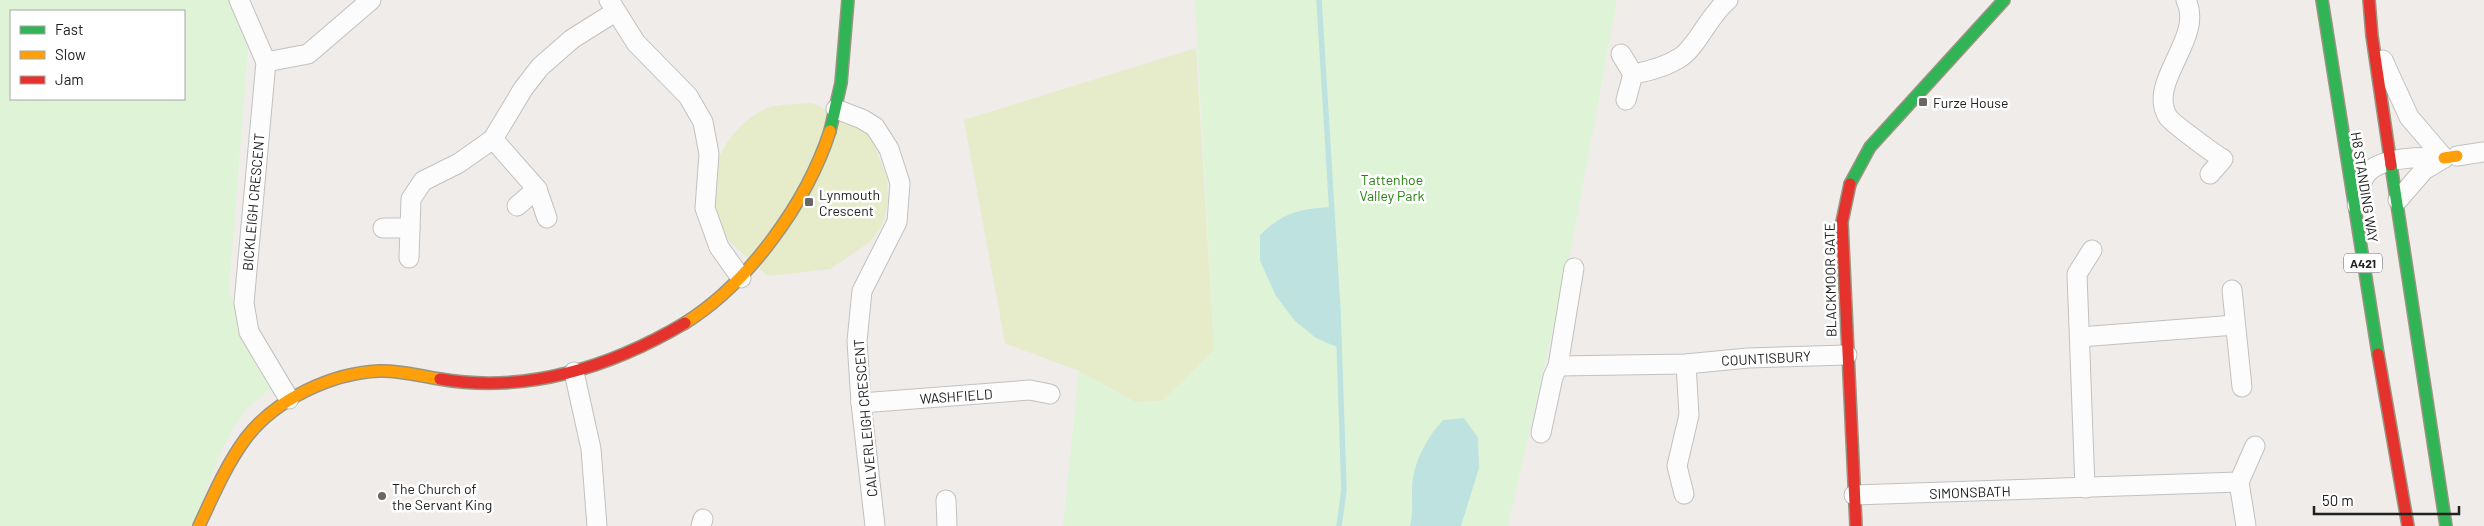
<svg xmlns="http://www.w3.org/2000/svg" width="2484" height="526" font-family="Barlow,sans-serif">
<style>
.grass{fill:#e6ebca}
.park{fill:#dff4d7;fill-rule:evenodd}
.water{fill:#bee2df}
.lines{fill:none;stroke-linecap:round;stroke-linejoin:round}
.stream{stroke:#bee2df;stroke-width:5.5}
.street-casing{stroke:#c2c1c0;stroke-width:21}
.fast-casing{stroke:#9a9581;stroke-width:14}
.slow-casing{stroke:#9a9581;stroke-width:14}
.jam-casing{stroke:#9a9581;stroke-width:14}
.street{stroke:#fdfcfc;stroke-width:19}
.fast{stroke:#30b455;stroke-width:11}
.slow{stroke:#ff9f0a;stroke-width:11}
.jam{stroke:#e5322d;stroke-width:11}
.poi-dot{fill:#696867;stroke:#fff;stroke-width:2}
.labels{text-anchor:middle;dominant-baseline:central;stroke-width:5;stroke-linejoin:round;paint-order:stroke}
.shield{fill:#fff;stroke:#646464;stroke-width:1}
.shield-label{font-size:12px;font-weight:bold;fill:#212121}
.poi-label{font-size:14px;fill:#212121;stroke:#fff;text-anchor:start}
.park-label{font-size:14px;fill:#26820c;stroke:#fff}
.street-label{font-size:14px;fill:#212121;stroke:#fff}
</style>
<rect width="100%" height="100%" fill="#efecea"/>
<!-- grass -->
<g class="grass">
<polygon points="1196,48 1214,350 1162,401 1135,402 1079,371 1005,343 964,120"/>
<path d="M 812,103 L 868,130 L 887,177 L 888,202 L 882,225 L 870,242 L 830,269 L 768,276 C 758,266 726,241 721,230 C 700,184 719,134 763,110 C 773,104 800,104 812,103 Z"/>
</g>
<!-- park -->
<g class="park">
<path d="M 0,0 L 231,0 L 237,10 L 248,51 L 229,288 L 238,321 L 273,387 C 260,397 246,408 237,422 C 218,451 206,493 193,526 L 0,526 ZM 11,11 L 184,11 L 184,99 L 11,99 Z"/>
<polygon points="1195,0 1617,0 1571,249 1508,526 1063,526 1079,371 1135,402 1162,401 1214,350"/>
</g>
<!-- water -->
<g class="water">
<path d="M 1332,207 L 1339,348 L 1316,338 L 1295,321 L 1276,296 L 1260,261 L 1260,235 C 1284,212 1299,209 1332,207 Z"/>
<path d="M 1464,418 L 1478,438 L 1479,468 L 1461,526 L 1410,526 C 1413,514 1412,504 1412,491 C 1412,464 1426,439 1443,420 Z"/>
</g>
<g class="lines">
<!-- stream -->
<polyline class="stream" points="1319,0 1338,311 1344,490 1339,526"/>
<defs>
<g id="street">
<polyline points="239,0 266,62 244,303 249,332 289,399"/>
<polyline points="609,0 636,43 688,96 703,122 709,154 705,208 719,247 741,278"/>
<path d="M 2186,0 C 2205,38 2146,82 2168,117 C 2172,123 2214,154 2223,159 L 2210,174"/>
<polyline points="1621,54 1633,74"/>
<polyline points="2383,60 2409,117 2444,158"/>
<polyline points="266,62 308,54 371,0"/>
<path d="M 1626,100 L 1633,74 C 1650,71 1666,67 1681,57 C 1698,45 1709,15 1728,0"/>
<polyline points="836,109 862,119 875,127 889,149 900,183 897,222 862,291 857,341 861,403 875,526"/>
<polyline points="493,139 537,189 547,218"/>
<polyline points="2457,156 2484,152"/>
<polyline points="2398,200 2424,170 2444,158"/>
<path d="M 2357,205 C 2359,194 2360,180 2368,172 C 2385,156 2422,157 2444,158"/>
<polyline points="517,206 537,189"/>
<polyline points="383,228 410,228"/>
<polyline points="409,258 411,199 423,181 459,163 493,139 523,89 540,67 572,39 615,12"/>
<polyline points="2232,290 2242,387"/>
<polyline points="2080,337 2235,325"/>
<polyline points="1558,366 1686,364 1748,358 1847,355"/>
<polyline points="574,372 591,449 597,526"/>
<polyline points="861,403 1030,390 1050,394"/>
<polyline points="1541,433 1553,377 1558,366 1574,268"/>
<polyline points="2239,482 2246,526"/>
<polyline points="2085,488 2077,274 2092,250"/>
<polyline points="1684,494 1677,466 1689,415 1686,364"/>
<polyline points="1854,495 2239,482 2255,446"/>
<polyline points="946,500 947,526"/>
<polyline points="701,526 703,519"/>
</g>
<g id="fast">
<polyline points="2322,0 2378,354"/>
<polyline points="830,131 841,83 848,0"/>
<polyline points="2391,165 2446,526"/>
<polyline points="1850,184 1870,147 2004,0"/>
</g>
<g id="slow">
<polyline points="2444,158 2457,156"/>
<path d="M 685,323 C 749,283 807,202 830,131"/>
<path d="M 199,526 C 213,496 226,465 246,438 C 275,400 331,373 379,371 C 399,370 420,376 440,379"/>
</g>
<g id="jam">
<polyline points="2369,0 2372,36 2391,165"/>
<polyline points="1850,184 1842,222 1856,526"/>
<polyline points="2378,354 2408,526"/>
<path d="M 440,379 C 526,394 611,367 685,323"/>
</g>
</defs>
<!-- street casing -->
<use href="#street" class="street-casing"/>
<!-- fast casing -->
<use href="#fast" class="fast-casing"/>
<!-- slow casing -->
<use href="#slow" class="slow-casing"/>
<!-- jam casing -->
<use href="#jam" class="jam-casing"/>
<!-- street -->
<use href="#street" class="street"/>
<!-- fast -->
<use href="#fast" class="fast"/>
<!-- slow -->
<use href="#slow" class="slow"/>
<!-- jam -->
<use href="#jam" class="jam"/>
</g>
<!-- markers -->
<g class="poi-dot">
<rect x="1918" y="97" width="10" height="10" rx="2.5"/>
<rect x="804" y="197" width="10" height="10" rx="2.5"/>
<circle cx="382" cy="496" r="5"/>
</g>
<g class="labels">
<!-- shield labels -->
<rect class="shield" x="2344" y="253.5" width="38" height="19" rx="4"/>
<g class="shield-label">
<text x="2363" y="263">A421</text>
</g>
<!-- poi labels -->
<g class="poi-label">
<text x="1933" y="102">Furze House</text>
<text x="819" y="194">Lynmouth<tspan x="819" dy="16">Crescent</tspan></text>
<text x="392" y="488">The Church of<tspan x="392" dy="16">the Servant King</tspan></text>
</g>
<!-- park labels -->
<g class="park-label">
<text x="1392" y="179">Tattenhoe<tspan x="1392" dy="16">Valley Park</tspan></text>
</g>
<!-- street labels -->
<g class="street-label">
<text transform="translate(2365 187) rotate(81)">H8 STANDING WAY</text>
<text transform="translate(253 202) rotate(-85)">BICKLEIGH CRESCENT</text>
<text transform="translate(1830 280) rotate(-91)">BLACKMOOR GATE</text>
<text transform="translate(1766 358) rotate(-3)">COUNTISBURY</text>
<text transform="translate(956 396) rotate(-4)">WASHFIELD</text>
<text transform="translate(865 418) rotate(-95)">CALVERLEIGH CRESCENT</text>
<text transform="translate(1970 492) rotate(-2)">SIMONSBATH</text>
</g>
</g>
<!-- legend -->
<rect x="10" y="10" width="175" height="90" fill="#ffffff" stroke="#a6a6a6"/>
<rect x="20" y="26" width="25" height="8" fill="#30b455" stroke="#a6a6a6"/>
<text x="55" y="35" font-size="15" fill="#212121">Fast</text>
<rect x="20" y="51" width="25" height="8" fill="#ff9f0a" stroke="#a6a6a6"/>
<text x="55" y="60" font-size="15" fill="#212121">Slow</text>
<rect x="20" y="76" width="25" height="8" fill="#e5322d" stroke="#a6a6a6"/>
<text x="55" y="85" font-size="15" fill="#212121">Jam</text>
<!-- scale -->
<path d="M2314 506v8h145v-8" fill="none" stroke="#212121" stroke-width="2.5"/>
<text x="2322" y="506" font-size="15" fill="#212121" stroke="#ffffff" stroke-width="4" paint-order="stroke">50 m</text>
</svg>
